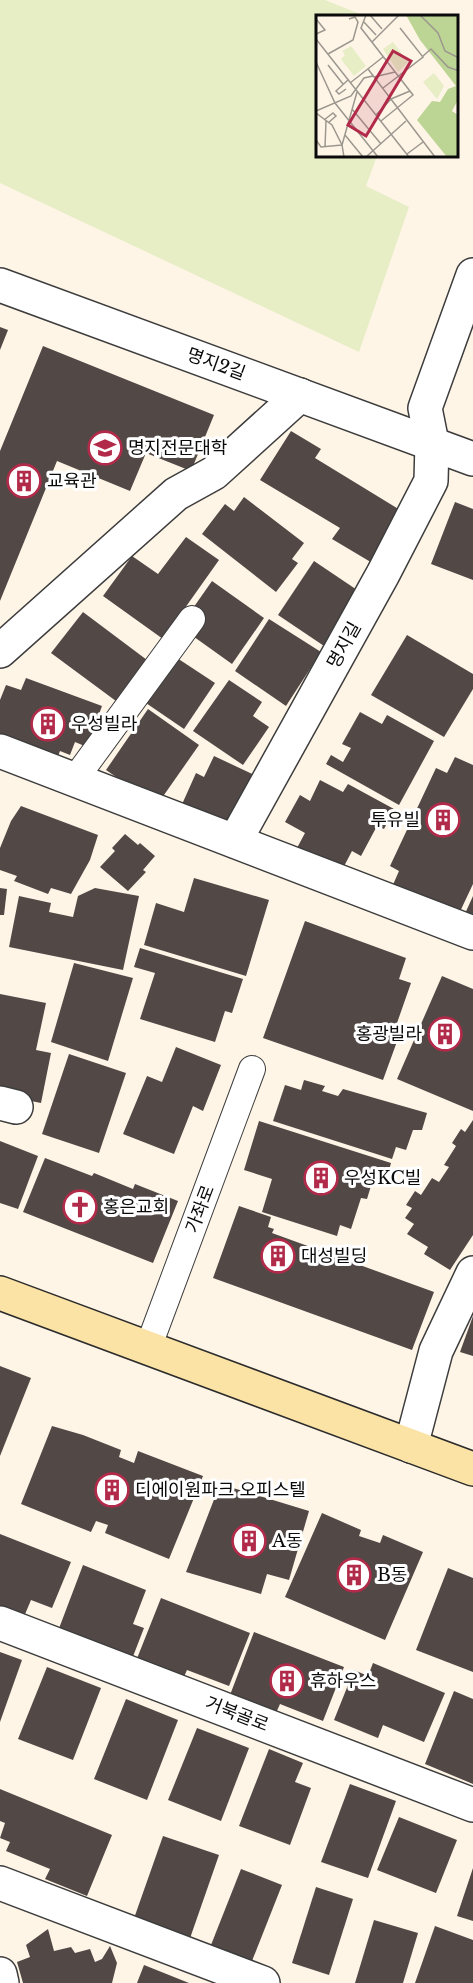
<svg xmlns="http://www.w3.org/2000/svg" width="473" height="1983" font-family="'Libre Baskerville','Noto Sans KR',serif">
<style>
.pitch{fill:#e7edc5}
.building{fill:#524947}
.lines{fill:none;stroke-linecap:round;stroke-linejoin:round}
.lane-casing{stroke:#3d3d3d;stroke-width:28}
.street-casing{stroke:#3d3d3d;stroke-width:36}
.secondary-casing{stroke:#2c2c2c;stroke-width:36}
.lane{stroke:#fff;stroke-width:26}
.street{stroke:#fff;stroke-width:33}
.secondary{stroke:#fbe2a5;stroke-width:33}
.labels{text-anchor:middle;dominant-baseline:central;stroke-width:6;stroke-linejoin:round;paint-order:stroke}
.street-label{font-size:18px;fill:#0a0a0a;stroke:#fff}
.poi-label{font-size:18px;fill:#0a0a0a;stroke:#fff;text-anchor:start}
.inset-road{fill:none;stroke:#9c978f;stroke-width:1.5}
.view{fill:#b22a49;fill-opacity:0.15;stroke:#b22a49;stroke-width:3}
.inset-edge{fill:none;stroke:#0a0a0a;stroke-width:3}
</style>
<rect width="100%" height="100%" fill="#fef5e7"/>
<!-- pitch -->
<polygon class="pitch" points="0,0 325,0 365,16 317,16 317,156 377,156 366,186 409,207 359,352 0,183"/>
<!-- building -->
<g class="building">
<polygon points="0,327 8,330 0,350"/>
<polygon points="43,346 214,415 191,471 146,453 130,491 57,461 0,601 0,451"/>
<polygon points="291,431 321,449 315,458 405,513 374,564 332,539 340,528 260,480"/>
<polygon points="244,497 304,543 292,559 298,563 276,592 202,534 225,504 234,511"/>
<polygon points="455,502 473,509 473,580 431,564"/>
<polygon points="186,537 219,560 163,639 103,596 132,556 158,574"/>
<polygon points="314,561 366,596 330,650 278,615"/>
<polygon points="212,581 264,618 232,664 190,634 191,611"/>
<polygon points="83,612 151,663 120,704 51,653"/>
<polygon points="269,619 321,652 286,706 235,671"/>
<polygon points="407,635 473,674 473,689 444,737 371,695"/>
<polygon points="174,656 215,683 184,729 143,701"/>
<polygon points="26,678 102,706 87,747 75,742 70,755 60,751 55,764 0,744 0,700 6,685 21,690"/>
<polygon points="229,680 262,702 253,716 269,727 243,765 193,731"/>
<polygon points="148,709 199,745 157,805 106,770"/>
<polygon points="360,712 382,724 387,715 434,741 399,805 326,764 331,755 343,762 351,748 342,744"/>
<polygon points="214,756 263,779 240,827 179,811 196,773 204,777"/>
<polygon points="455,757 473,765 473,884 457,918 392,887 399,871 390,866 436,768 447,773"/>
<polygon points="320,780 343,792 348,784 394,809 384,829 377,826 361,856 352,851 341,872 297,848 305,833 285,822 300,795 310,801"/>
<polygon points="21,806 98,835 90,860 71,894 51,888 48,894 14,881 17,876 0,870 0,848 11,821"/>
<polygon points="125,834 138,845 140,843 155,856 143,870 146,872 128,891 100,867 115,851 112,848"/>
<polygon points="194,878 269,900 246,976 144,945 156,903 184,912"/>
<polygon points="0,888 7,889 4,915 0,915"/>
<polygon points="95,888 139,896 123,970 9,947 19,896 51,903 49,912 73,917 78,896"/>
<polygon points="473,896 473,922 463,918"/>
<polygon points="305,921 406,958 399,979 411,983 397,1023 403,1025 383,1080 263,1038"/>
<polygon points="140,948 243,979 232,1013 225,1011 215,1042 140,1019 155,973 134,967"/>
<polygon points="74,963 133,978 108,1061 51,1042"/>
<polygon points="442,976 473,989 473,1111 397,1079"/>
<polygon points="0,994 46,1003 36,1050 51,1053 41,1103 16,1098 0,1088"/>
<polygon points="176,1047 221,1065 203,1111 193,1106 174,1154 123,1134 147,1076 162,1082"/>
<polygon points="69,1054 126,1073 99,1153 42,1134"/>
<polygon points="304,1080 325,1086 322,1091 338,1096 343,1089 427,1113 422,1130 413,1130 406,1150 396,1147 392,1159 273,1121 285,1085 301,1090"/>
<polygon points="473,1120 473,1235 450,1270 424,1254 428,1247 407,1234 414,1224 405,1218 412,1208 406,1205 415,1191 421,1195 432,1178 439,1182 449,1167 444,1165 456,1146 452,1143 461,1129 465,1132"/>
<polygon points="259,1121 391,1163 386,1181 374,1176 367,1199 361,1198 351,1229 340,1225 337,1236 262,1212 272,1179 244,1170"/>
<polygon points="0,1141 38,1156 18,1209 0,1203"/>
<polygon points="45,1158 92,1176 94,1173 133,1189 135,1184 178,1201 153,1263 23,1212"/>
<polygon points="239,1206 271,1217 268,1227 274,1229 272,1233 434,1292 412,1350 213,1278"/>
<polygon points="473,1316 473,1356 460,1352"/>
<polygon points="0,1366 31,1378 0,1456"/>
<polygon points="52,1426 83,1435 121,1450 119,1457 134,1463 138,1451 203,1476 169,1559 105,1533 108,1525 96,1521 91,1532 21,1504"/>
<polygon points="220,1484 309,1511 289,1580 267,1574 261,1594 186,1572"/>
<polygon points="322,1513 361,1530 359,1536 380,1543 383,1535 423,1552 385,1640 285,1597"/>
<polygon points="0,1534 71,1562 52,1608 31,1600 23,1619 0,1608"/>
<polygon points="83,1565 146,1590 133,1624 144,1628 132,1659 58,1631"/>
<polygon points="448,1568 473,1578 473,1672 416,1650"/>
<polygon points="161,1598 250,1633 229,1686 187,1670 183,1679 136,1661"/>
<polygon points="254,1632 344,1667 323,1721 280,1704 276,1713 230,1695"/>
<polygon points="0,1652 22,1660 0,1722"/>
<polygon points="373,1663 445,1693 424,1742 383,1725 378,1738 334,1720 354,1670 368,1676"/>
<polygon points="47,1667 101,1688 73,1760 18,1739"/>
<polygon points="454,1691 473,1699 473,1784 425,1764"/>
<polygon points="126,1699 178,1720 147,1800 94,1779"/>
<polygon points="197,1728 249,1748 221,1821 168,1800"/>
<polygon points="269,1749 303,1763 295,1782 311,1788 290,1845 239,1826"/>
<polygon points="350,1784 396,1801 368,1878 321,1862"/>
<polygon points="0,1789 112,1835 87,1896 45,1879 50,1869 6,1851 10,1842 0,1838 5,1823 0,1821"/>
<polygon points="399,1817 457,1840 436,1893 377,1870"/>
<polygon points="163,1836 219,1855 188,1944 132,1924"/>
<polygon points="473,1868 473,1921 457,1916"/>
<polygon points="241,1869 282,1885 250,1966 209,1950"/>
<polygon points="316,1887 353,1899 329,1975 292,1963"/>
<polygon points="374,1920 418,1933 403,1983 355,1983"/>
<polygon points="435,1926 473,1940 473,1983 415,1983"/>
<polygon points="48,1929 54,1951 71,1947 75,1953 90,1949 95,1962 102,1959 110,1946 117,1963 112,1983 23,1983 17,1962 30,1957 26,1945"/>
<polygon points="144,1965 189,1983 137,1983"/>
</g>
<g class="lines">
<defs>
<g id="lane">
<polyline points="75,779 192,619"/>
<polyline points="148,1348 252,1069"/>
</g>
<g id="street">
<polyline points="0,285 473,459"/>
<polyline points="0,651 176,494 214,473 300,395"/>
<polyline points="0,751 473,933"/>
<polyline points="235,841 383,574 431,481 432,443 425,408 473,275"/>
<polyline points="0,1103 16,1107"/>
<polyline points="411,1446 436,1351 473,1273"/>
<polyline points="0,1623 473,1805"/>
<polyline points="0,1883 263,1983"/>
<polyline points="0,1974 2,1983"/>
</g>
<polyline id="secondary" points="0,1293 473,1469"/>
</defs>
<!-- lane casing -->
<use href="#lane" class="lane-casing"/>
<!-- street casing -->
<use href="#street" class="street-casing"/>
<!-- secondary casing -->
<use href="#secondary" class="secondary-casing"/>
<!-- lane -->
<use href="#lane" class="lane"/>
<!-- street -->
<use href="#street" class="street"/>
<!-- secondary -->
<use href="#secondary" class="secondary"/>
</g>
<!-- icons -->
<defs>
<symbol id="university-ring" viewBox="-11 -11 22 22"><circle r="9.5" fill="#fff" stroke="#b22a49" stroke-width="1.5"/><path d="M0-5L7-2L0 1L-7-2ZM-4 1L0 2.5L4 1V4Q0 6-4 4Z" fill="#b22a49"/></symbol>
<symbol id="building-ring" viewBox="-11 -11 22 22"><circle r="9.5" fill="#fff" stroke="#b22a49" stroke-width="1.5"/><path d="M-4-6H4V6H1V3H-1V6H-4ZM-2.5-4.3h1.7v1.8h-1.7ZM.8-4.3h1.7v1.8H.8ZM-2.5-1h1.7V.8h-1.7ZM.8-1h1.7V.8H.8Z" fill="#b22a49"/></symbol>
<symbol id="church-ring" viewBox="-11 -11 22 22"><circle r="9.5" fill="#fff" stroke="#b22a49" stroke-width="1.5"/><path d="M-1.2-6h2.4v3.5h3.3v2.4h-3.3V6h-2.4V-.1h-3.3v-2.4h3.3Z" fill="#b22a49"/></symbol>
</defs>
<g fill-rule="evenodd">
<use href="#university-ring" x="86" y="429" width="38" height="38"/>
<use href="#building-ring" x="5" y="462" width="38" height="38"/>
<use href="#building-ring" x="29" y="705" width="38" height="38"/>
<use href="#building-ring" x="424" y="801" width="38" height="38"/>
<use href="#building-ring" x="426" y="1015" width="38" height="38"/>
<use href="#building-ring" x="302" y="1159" width="38" height="38"/>
<use href="#church-ring" x="61" y="1188" width="38" height="38"/>
<use href="#building-ring" x="259" y="1237" width="38" height="38"/>
<use href="#building-ring" x="93" y="1471" width="38" height="38"/>
<use href="#building-ring" x="230" y="1522" width="38" height="38"/>
<use href="#building-ring" x="335" y="1556" width="38" height="38"/>
<use href="#building-ring" x="268" y="1662" width="38" height="38"/>
</g>
<g class="labels">
<!-- street labels -->
<g class="street-label">
<text transform="translate(216 364) rotate(20)">명지2길</text>
<text transform="translate(344 645) rotate(-61)">명지길</text>
<text transform="translate(200 1209) rotate(-69)">가좌로</text>
<text transform="translate(237 1714) rotate(21)">거북골로</text>
</g>
<!-- poi labels -->
<g class="poi-label">
<text x="128" y="448">명지전문대학</text>
<text x="47" y="481">교육관</text>
<text x="71" y="724">우성빌라</text>
<text x="420" y="820" text-anchor="end">투유빌</text>
<text x="422" y="1034" text-anchor="end">홍광빌라</text>
<text x="344" y="1178">우성KC빌</text>
<text x="103" y="1207">홍은교회</text>
<text x="301" y="1256">대성빌딩</text>
<text x="135" y="1490">디에이원파크 오피스텔</text>
<text x="272" y="1541">A동</text>
<text x="377" y="1575">B동</text>
<text x="310" y="1681">휴하우스</text>
</g>
</g>
<!-- overview -->
<g transform="translate(316 15)">
<rect width="142" height="142" fill="#fef5e7"/>
<path d="M 90,0 L 142,0 L 142,85 L 136,96 L 142,100 L 142,142 L 131,142 L 101,105 L 116,86 L 124,87 L 132,74 L 140,71 L 104,25 Z" fill="#bdd594"/>
<path d="M 77,27 L 92,47 L 82,57 L 67,34 ZM 35,31 L 50,51 L 38,61 L 25,44 L 29,40 L 26,36 ZM 118,58 L 128,71 L 121,84 L 107,67 Z" fill="#e7edc5"/>
<path class="inset-road" d="M 50,0 L 45,13 L 97,80 L 65,106M 54,0 L 66,14M 104,0 L 122,18 L 129,36 L 143,43M 0,4 L 9,15 L 0,19M 47,6 L 60,20M 0,24 L 93,142M 56,27 L 83,0M 12,39 L 37,25 L 42,7 L 39,2 L 33,4M 107,41 L 115,34 L 132,52 L 143,56M 0,47 L 19,88 L 62,142M 12,50 L 27,69M 52,54 L 119,142M 58,62 L 79,57M 34,68 L 67,42M 67,73 L 107,42 L 84,13M 30,74 L 23,79 L 20,76 L 32,65M 36,94 L 65,129M 0,96 L 35,81 L 48,63 L 57,61M 0,98 L 16,110 L 26,130 L 28,142M 60,100 L 75,84 L 94,76M 8,105 L 17,98 L 20,101 L 12,108M 29,120 L 47,142M 0,125 L 5,132 L 26,130M 26,130 L 41,77M 9,132 L 10,106M 91,139 L 107,127M 50,142 L 90,106"/>
<path class="view" d="M 77,36 L 95,46 L 50,121 L 32,110 Z"/>
<rect width="142" height="142" class="inset-edge"/>
</g>
</svg>
